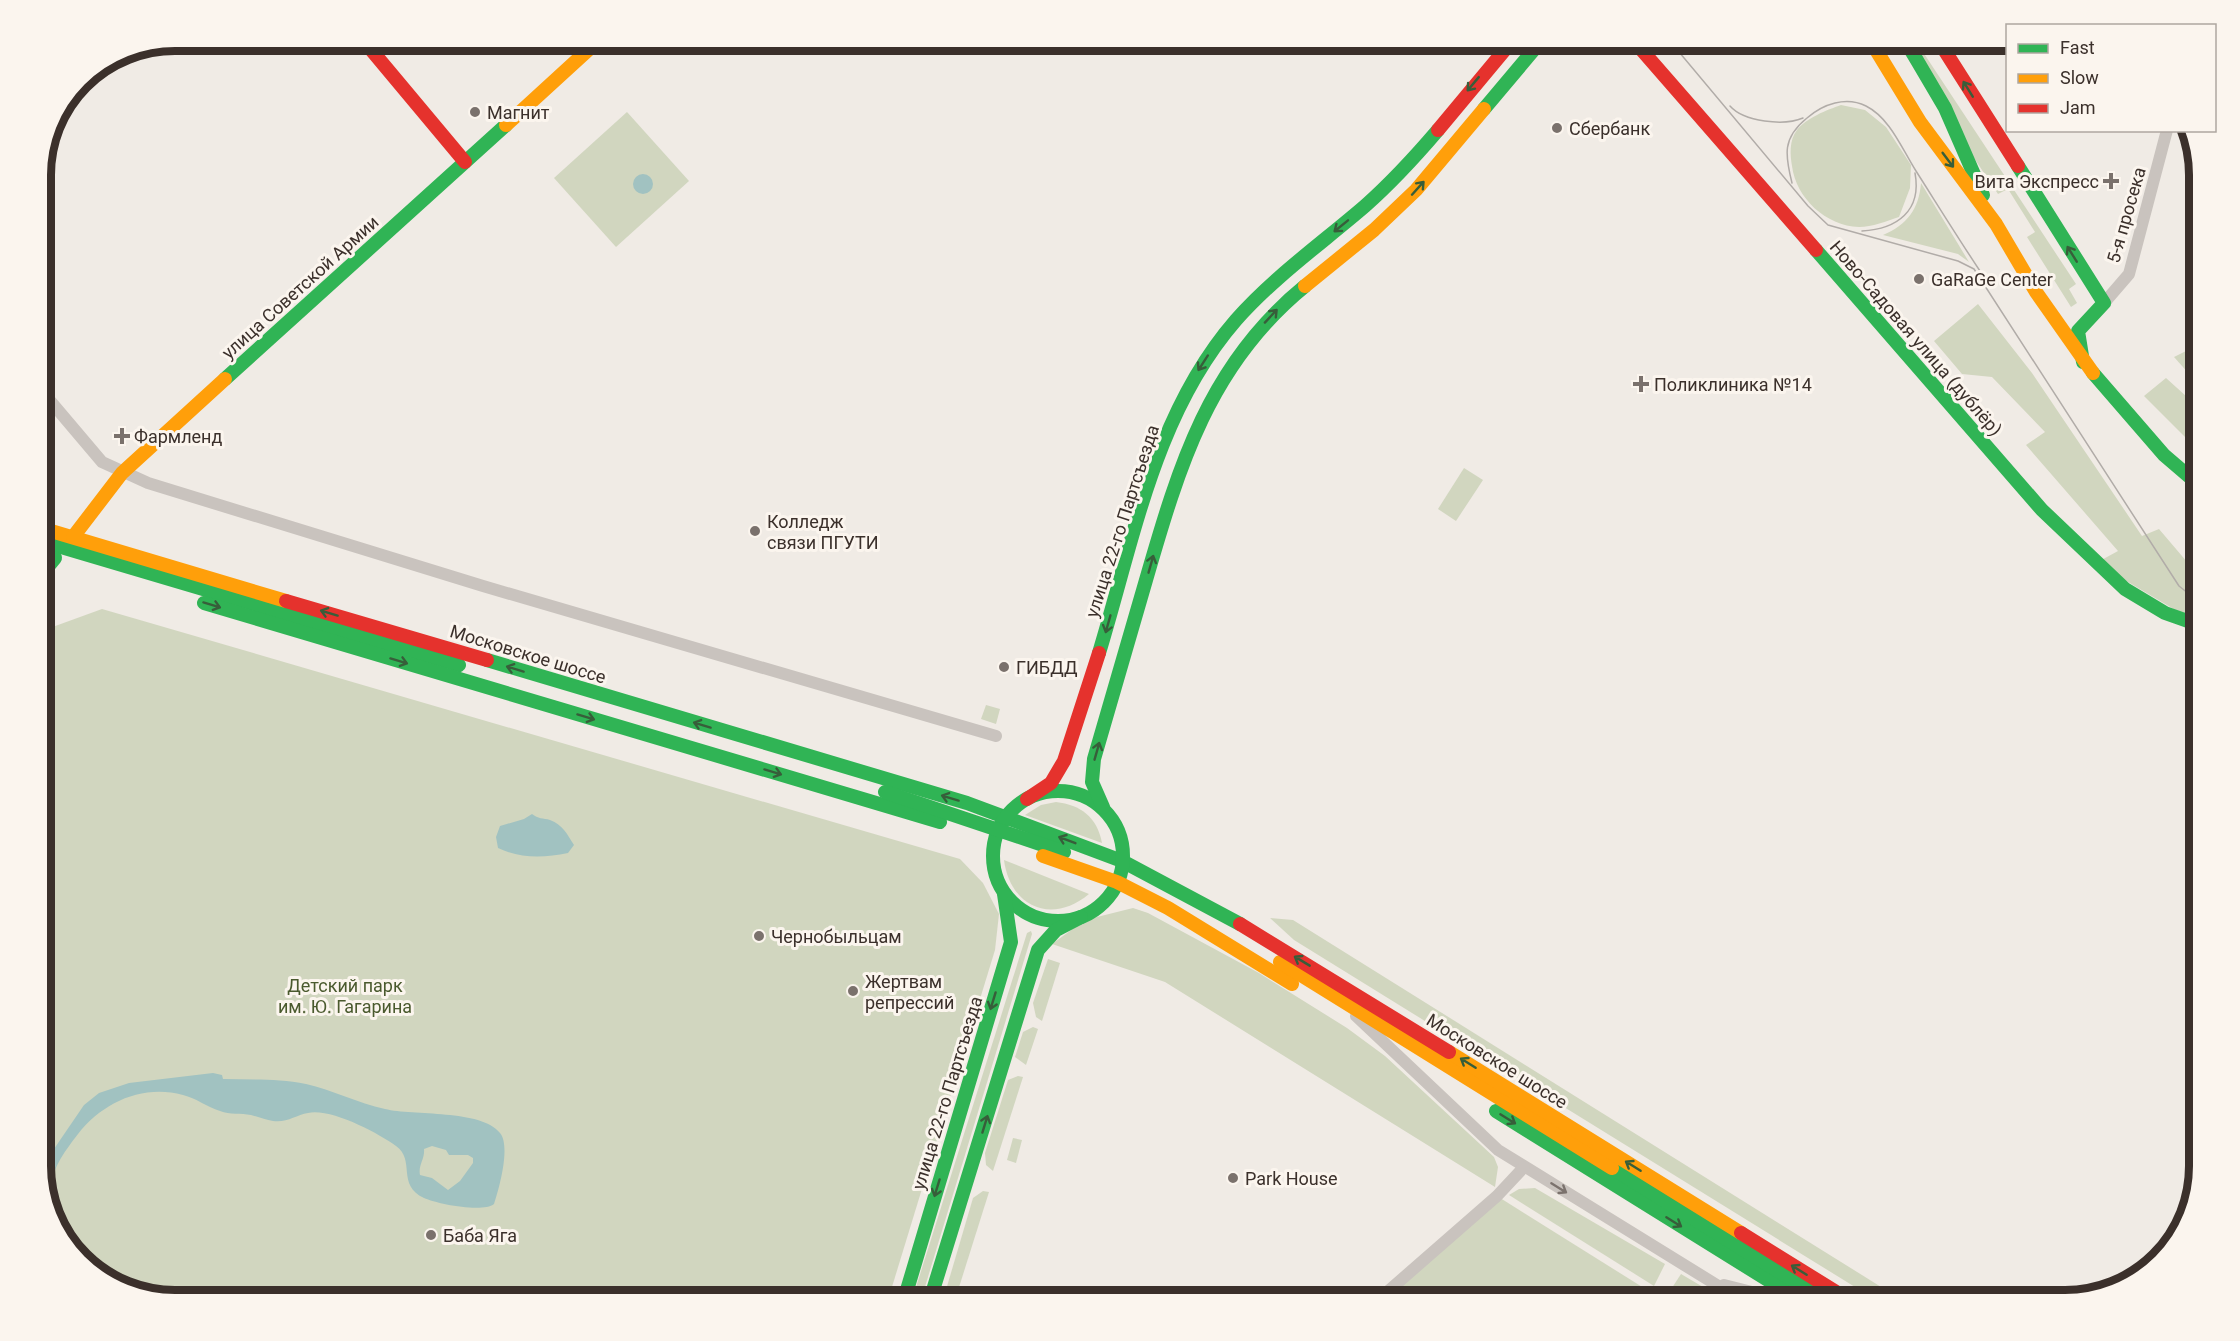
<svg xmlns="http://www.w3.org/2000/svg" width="2240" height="1341" font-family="Roboto,sans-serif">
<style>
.green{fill:#d1d6bf}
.water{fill:#a1c2c1;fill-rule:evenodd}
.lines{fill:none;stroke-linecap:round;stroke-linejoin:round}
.street{stroke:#c9c3be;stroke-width:12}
.fast{stroke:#30b455;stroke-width:14}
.slow{stroke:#ff9f0a;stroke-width:14}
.jam{stroke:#e5322d;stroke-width:14}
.tram{stroke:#b1aca8;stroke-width:1.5}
.oneway{stroke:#375e3a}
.oneway2{stroke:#7b726d}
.poi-dot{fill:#7a716c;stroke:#fbf5ee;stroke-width:2}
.labels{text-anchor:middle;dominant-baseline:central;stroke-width:6;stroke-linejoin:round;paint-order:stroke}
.poi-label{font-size:18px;fill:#3b302b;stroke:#fbf5ee;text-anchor:start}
.street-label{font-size:18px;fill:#3b302b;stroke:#fbf5ee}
.park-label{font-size:18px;fill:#4a5a2e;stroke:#fbf5ee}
.rim{fill:none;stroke:#3b302b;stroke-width:8}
</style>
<rect width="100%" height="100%" fill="#f0ebe5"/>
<!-- green -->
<g class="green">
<polygon points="1896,41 1913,41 1919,46 2076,284 2069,289 2077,303 2071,307 2027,237 2035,232 2008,189 1998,194"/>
<path d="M 1841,105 L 1865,110 L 1886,127 L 1911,165 L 1910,188 L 1899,217 C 1887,221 1872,227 1859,227 C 1826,226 1796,198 1792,166 C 1790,155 1789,140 1797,130 C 1806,118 1827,110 1841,105 Z"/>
<polygon points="627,112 689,181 616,247 554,178"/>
<path d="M 1921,183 L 1969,262 L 1958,254 L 1883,235 C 1907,225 1919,209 1921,183 Z"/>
<polygon points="1978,304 2032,373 2142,536 2159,529 2199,576 2199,624 2096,563 2118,551 2026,445 2045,432 1992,377 1962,374 1934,341"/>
<polygon points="2190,349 2199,354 2199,385 2174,357"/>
<polygon points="2166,378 2197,406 2199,404 2199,451 2144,396"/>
<polygon points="1464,468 1483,480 1456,521 1438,509"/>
<polygon points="102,609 960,859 983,883 999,914 995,950 888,1300 175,1300 107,1282 59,1234 41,1175 41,635 47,629"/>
<polygon points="986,705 1000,709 996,724 981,719"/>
<path d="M 1056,802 C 1081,805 1097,817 1102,843 L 1025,815 L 1041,805 Z"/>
<path d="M 1004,860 L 1089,894 C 1052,925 1010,907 1004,860 Z"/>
<polygon points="1133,908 1148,913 1259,973 1347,1028 1385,1056 1494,1157 1498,1167 1495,1187 1165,982 1052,944 1085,920"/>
<polygon points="1270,918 1293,920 1902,1300 1876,1300 1294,940"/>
<polygon points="1031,931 1032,934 921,1300 912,1300 1027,933"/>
<polygon points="1048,959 1060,963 1042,1021 1036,1017 1033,1003"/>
<polygon points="1033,1027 1038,1029 1026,1065 1015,1057 1023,1032"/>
<polygon points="1018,1076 1023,1077 993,1171 986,1165 985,1153 1008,1080"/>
<polygon points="1013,1138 1022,1140 1016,1163 1007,1160"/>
<polygon points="1535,1188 1665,1264 1654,1286 1509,1195 1519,1189"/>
<polygon points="983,1191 989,1192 955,1300 943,1300 973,1198"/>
<polygon points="1497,1196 1663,1300 1372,1300"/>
<polygon points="1681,1274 1725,1300 1678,1300 1668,1294"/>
</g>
<!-- water -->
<g class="water">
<circle cx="643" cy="184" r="10"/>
<path d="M 532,814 C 538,819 543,818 550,820 C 563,825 567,834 574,845 L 568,853 C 544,858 521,859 498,848 L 496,837 L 500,826 L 524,819 Z"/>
<path d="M 213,1073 L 222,1075 L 223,1079 C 251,1080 278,1078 306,1084 C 332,1090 358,1103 385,1109 C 413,1116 481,1109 500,1133 C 511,1146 499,1189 494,1204 C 483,1213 437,1204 424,1198 C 396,1185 416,1160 396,1146 C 378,1133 331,1108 308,1113 C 296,1115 287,1123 273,1121 C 266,1120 259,1117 251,1115 C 241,1113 230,1115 220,1111 C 207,1107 196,1098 183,1095 C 143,1084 103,1102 78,1134 C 54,1165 41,1186 62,1223 C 67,1233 74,1240 76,1251 L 59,1234 L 41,1168 L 84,1105 L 99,1093 L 129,1083 ZM 432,1146 L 446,1150 L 449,1155 L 468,1155 L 473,1158 L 473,1163 L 460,1181 L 448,1190 L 432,1178 L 420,1175 C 418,1165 425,1159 424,1149 Z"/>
</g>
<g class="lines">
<!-- street -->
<g class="street">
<polyline points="2104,303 2129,274 2167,130"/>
<polyline points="41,390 102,462 148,483 483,586 996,736"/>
<polyline points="1356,1016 1498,1150 1741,1300"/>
<polyline points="1724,1285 1783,1300"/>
<polyline points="1378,1300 1497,1196 1524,1167"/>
</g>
<!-- fast -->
<g class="fast">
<polyline points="1905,40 1945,108 1983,195"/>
<polyline points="1484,109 1542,40"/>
<polyline points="2018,166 2104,303 2078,331 2083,362"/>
<polyline points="1816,250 2042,510 2125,589 2165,613 2199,625"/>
<polyline points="2093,373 2164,455 2199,485"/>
<polyline points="225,379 506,125"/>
<polyline points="41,541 459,665"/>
<polyline points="41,575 55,558"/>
<polyline points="204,603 940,822"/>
<path d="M 1099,653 C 1134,538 1155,413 1236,320 C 1274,277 1322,243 1365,206 C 1392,182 1415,157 1438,130"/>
<polyline points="487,660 967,803 1122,861 1240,924"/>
<circle cx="1058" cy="856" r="65"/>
<polyline points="885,792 1064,852"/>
<path d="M 1103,807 L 1092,782 L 1094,759 C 1111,699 1129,640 1146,580 C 1179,466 1209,364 1305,286"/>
<polyline points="1496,1111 1800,1300"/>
<polyline points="1612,1168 1815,1294"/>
<polyline points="904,1300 1011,942 1004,894"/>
<polyline points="930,1300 1038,950 1056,930 1081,917"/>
</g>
<!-- slow -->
<g class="slow">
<polyline points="1870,40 1920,122 1996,224 2036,292 2093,373"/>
<polyline points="506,125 599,40"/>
<polyline points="1305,286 1374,230 1416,190 1484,109"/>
<polyline points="41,528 286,601"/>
<polyline points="73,537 122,473 225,379"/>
<polyline points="1043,856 1117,882 1168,908 1292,984"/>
<polyline points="1280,962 1612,1168"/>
<polyline points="1449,1052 1741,1233"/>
</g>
<!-- jam -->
<g class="jam">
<polyline points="363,40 465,162"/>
<polyline points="1633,40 1816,250"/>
<polyline points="1938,40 2018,166"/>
<polyline points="1438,130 1513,40"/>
<polyline points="286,601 487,660"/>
<polyline points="1027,799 1051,783 1064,761 1099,653"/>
<polyline points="1240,924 1449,1052"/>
<polyline points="1741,1233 1849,1300"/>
</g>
<!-- tram -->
<g class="tram">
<polyline points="1669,40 1808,206 1828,225 1958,261 1974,269 2179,586 2199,602"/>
<path d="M 1730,106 C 1744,122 1784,126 1803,118"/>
<path d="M 1792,183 C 1785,155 1782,138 1807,118 C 1823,104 1846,96 1866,106 C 1890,118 1902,149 1916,171 C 1937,204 1958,238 1980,271"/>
<path d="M 1862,231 C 1897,229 1922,211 1915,173"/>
</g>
</g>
<!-- one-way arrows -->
<defs><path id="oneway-shaft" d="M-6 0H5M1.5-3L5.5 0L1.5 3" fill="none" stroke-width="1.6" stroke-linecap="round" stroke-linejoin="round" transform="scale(1.5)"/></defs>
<g class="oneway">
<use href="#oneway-shaft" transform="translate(1473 84) rotate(130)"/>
<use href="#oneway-shaft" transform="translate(1968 89) rotate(-122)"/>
<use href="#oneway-shaft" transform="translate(1948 160) rotate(53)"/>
<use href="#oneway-shaft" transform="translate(1418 188) rotate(-48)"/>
<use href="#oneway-shaft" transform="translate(1341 226) rotate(141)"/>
<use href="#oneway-shaft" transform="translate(2072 254) rotate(-122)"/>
<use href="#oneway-shaft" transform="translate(1271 316) rotate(-47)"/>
<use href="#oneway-shaft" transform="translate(1203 363) rotate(123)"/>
<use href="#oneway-shaft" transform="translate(1151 564) rotate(-74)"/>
<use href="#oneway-shaft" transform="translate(212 605) rotate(17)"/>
<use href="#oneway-shaft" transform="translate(329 613) rotate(-163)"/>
<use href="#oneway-shaft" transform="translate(1108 624) rotate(106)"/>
<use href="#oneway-shaft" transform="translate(399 661) rotate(17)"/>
<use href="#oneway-shaft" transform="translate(515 669) rotate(-163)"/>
<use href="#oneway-shaft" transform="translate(586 717) rotate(17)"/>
<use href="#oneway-shaft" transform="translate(702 725) rotate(-163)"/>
<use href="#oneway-shaft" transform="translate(1097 751) rotate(-74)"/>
<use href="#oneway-shaft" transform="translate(773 772) rotate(17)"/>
<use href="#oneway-shaft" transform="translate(950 798) rotate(-163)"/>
<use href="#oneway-shaft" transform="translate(1067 840) rotate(-159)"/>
<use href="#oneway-shaft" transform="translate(1302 961) rotate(-149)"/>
<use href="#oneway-shaft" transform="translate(993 1001) rotate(107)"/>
<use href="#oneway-shaft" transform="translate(1468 1063) rotate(-148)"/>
<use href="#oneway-shaft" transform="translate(1508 1119) rotate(32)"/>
<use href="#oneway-shaft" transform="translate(985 1124) rotate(-73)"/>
<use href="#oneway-shaft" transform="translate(1633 1166) rotate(-148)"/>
<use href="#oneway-shaft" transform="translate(937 1188) rotate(107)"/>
<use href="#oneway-shaft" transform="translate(1674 1222) rotate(32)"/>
<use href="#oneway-shaft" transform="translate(1799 1270) rotate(-148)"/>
</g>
<use class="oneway2" href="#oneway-shaft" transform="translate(1559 1188) rotate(32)"/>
<!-- markers -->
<g class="poi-dot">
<circle cx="475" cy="112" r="6"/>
<circle cx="1557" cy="128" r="6"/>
<path d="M2108 172h6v6h6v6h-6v6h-6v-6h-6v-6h6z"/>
<circle cx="1919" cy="279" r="6"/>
<path d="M1638 375h6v6h6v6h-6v6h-6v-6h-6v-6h6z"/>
<path d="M119 427h6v6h6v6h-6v6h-6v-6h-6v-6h6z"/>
<circle cx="755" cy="531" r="6"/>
<circle cx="1004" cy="667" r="6"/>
<circle cx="759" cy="936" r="6"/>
<circle cx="853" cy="991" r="6"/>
<circle cx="1233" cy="1178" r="6"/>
<circle cx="431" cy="1235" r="6"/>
</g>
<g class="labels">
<!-- poi labels -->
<g class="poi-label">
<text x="487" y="112">Магнит</text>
<text x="1569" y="128">Сбербанк</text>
<text x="2099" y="181" text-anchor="end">Вита Экспресс</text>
<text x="1931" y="279">GaRaGe Center</text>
<text x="1654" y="384">Поликлиника №14</text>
<text x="134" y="436">Фармленд</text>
<text x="767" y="521">Колледж<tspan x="767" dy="21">связи ПГУТИ</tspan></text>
<text x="1016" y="667">ГИБДД</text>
<text x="771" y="936">Чернобыльцам</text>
<text x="865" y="981">Жертвам<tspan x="865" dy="21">репрессий</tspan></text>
<text x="1245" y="1178">Park House</text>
<text x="443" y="1235">Баба Яга</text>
</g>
<!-- street labels -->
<g class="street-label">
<text transform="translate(2126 215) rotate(-74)">5-я просека</text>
<text transform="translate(300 287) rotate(-42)">улица Советской Армии</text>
<text transform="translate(1916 338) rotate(49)">Ново-Садовая улица (дублёр)</text>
<text transform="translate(1122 521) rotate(-72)">улица 22-го Партсъезда</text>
<text transform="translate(528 654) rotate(17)">Московское шоссе</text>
<text transform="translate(1497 1061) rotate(32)">Московское шоссе</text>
<text transform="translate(947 1093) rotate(-73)">улица 22-го Партсъезда</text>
</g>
<!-- park labels -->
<g class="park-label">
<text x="345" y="985">Детский парк<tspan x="345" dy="21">им. Ю. Гагарина</tspan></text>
</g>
</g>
<!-- crop -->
<path d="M0 0H2240V1341H0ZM175 51H2065A124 124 0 0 1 2189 175V1166A124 124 0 0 1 2065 1290H175A124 124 0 0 1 51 1166V175A124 124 0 0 1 175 51Z" fill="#fbf5ee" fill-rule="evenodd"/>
<path class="rim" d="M175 51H2065A124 124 0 0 1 2189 175V1166A124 124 0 0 1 2065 1290H175A124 124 0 0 1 51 1166V175A124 124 0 0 1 175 51Z"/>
<!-- legend -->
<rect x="2006" y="24" width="210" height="108" fill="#fbf5ee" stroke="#aea6a0" stroke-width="1.5"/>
<rect x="2018" y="44" width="30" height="9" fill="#30b455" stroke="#aea6a0" stroke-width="1.5"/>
<text x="2060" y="54" font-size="18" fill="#3b302b">Fast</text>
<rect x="2018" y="74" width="30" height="9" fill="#ff9f0a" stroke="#aea6a0" stroke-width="1.5"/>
<text x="2060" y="84" font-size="18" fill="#3b302b">Slow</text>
<rect x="2018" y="104" width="30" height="9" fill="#e5322d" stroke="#aea6a0" stroke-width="1.5"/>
<text x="2060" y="114" font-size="18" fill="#3b302b">Jam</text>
</svg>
